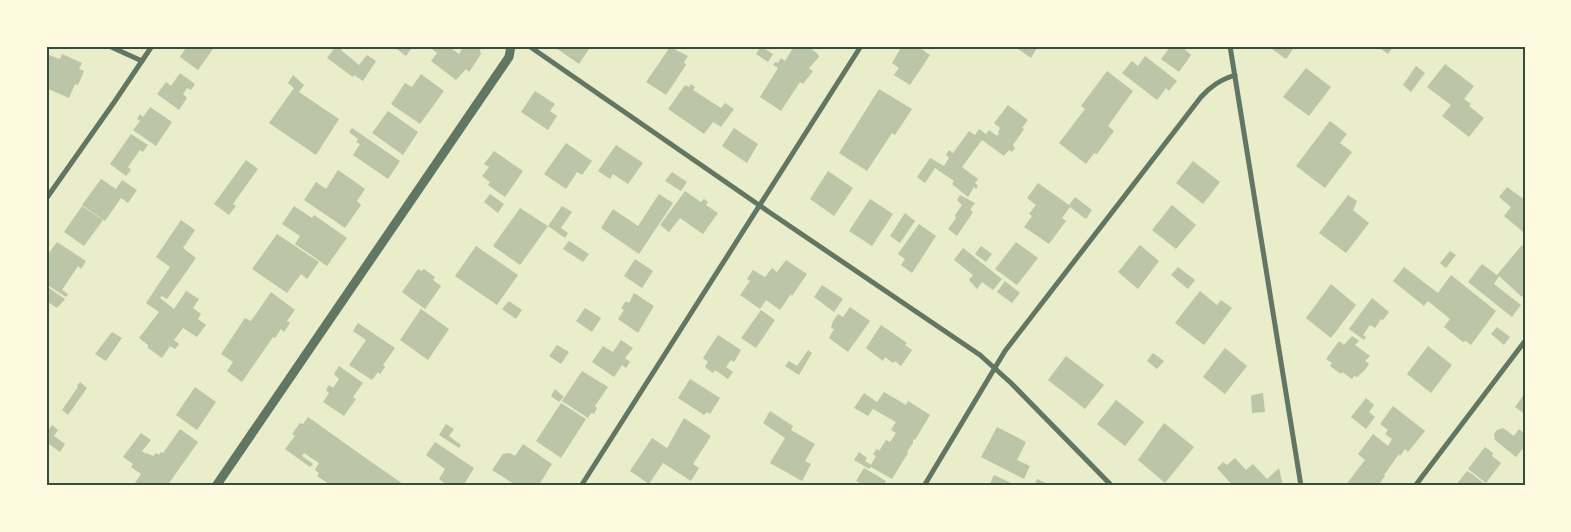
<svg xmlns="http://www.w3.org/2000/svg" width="1571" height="532" font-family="Cabin,sans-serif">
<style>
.building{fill:#bcc5a7}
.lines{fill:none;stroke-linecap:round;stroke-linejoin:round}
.minor{stroke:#617663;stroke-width:5}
.tertiary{stroke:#617663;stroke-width:9}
.neatline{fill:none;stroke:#344e41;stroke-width:2}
</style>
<rect width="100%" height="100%" fill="#e9edc9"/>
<!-- building -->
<g class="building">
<polygon points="187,46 215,46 198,70 180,57"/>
<polygon points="336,46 343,46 341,50 359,65 367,55 376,61 363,81 354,75 353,77 327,58"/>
<polygon points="393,46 413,46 406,56"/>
<polygon points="428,46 448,46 459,54 464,46 479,46 481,54 469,72 466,69 456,80 431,61 437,53"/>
<polygon points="553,46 591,46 579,64"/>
<polygon points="761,46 773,54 768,62 756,54"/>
<polygon points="790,46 807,46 817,53 819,57 809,68 813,71 803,84 800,82 781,111 760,97 778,68 773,65 775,62 778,63 781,58 785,61 793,48"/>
<polygon points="902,46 917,46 930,55 910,85 894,75 899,68 892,63"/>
<polygon points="1014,46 1038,46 1031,58"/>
<polygon points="1171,46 1181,46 1191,55 1179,72 1161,59"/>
<polygon points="1268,46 1295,46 1286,59"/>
<polygon points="1377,46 1391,46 1392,48 1388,54"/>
<polygon points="670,47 688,56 684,62 686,65 666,95 646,82"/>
<polygon points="46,54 60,59 62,54 82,63 79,69 84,71 78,85 75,84 69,98 46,88"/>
<polygon points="1145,56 1177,81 1169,91 1166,88 1157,100 1122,73 1132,61 1138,66"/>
<polygon points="1445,64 1474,86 1464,99 1471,104 1469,106 1484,118 1469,137 1442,116 1451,105 1427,87"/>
<polygon points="1416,66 1425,73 1411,92 1403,85"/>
<polygon points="1306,68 1331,87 1309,116 1283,97"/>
<polygon points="1107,71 1133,91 1108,126 1114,131 1097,154 1094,153 1086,164 1059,143 1085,109 1081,106"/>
<polygon points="180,73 195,84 191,90 187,88 183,94 187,98 179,110 157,94 166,82 171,86"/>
<polygon points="421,74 444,91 420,124 391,104 405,83 412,87"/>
<polygon points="293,75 304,85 299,92 339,119 316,155 269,123 294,88 288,83"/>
<polygon points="691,84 695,87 693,90 721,108 725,103 734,109 721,127 713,122 704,134 668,109 685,85 689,87"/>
<polygon points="879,89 912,109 895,135 892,133 867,171 839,153"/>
<polygon points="535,91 555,104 550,111 557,116 548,130 521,112"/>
<polygon points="1008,105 1028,120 1022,128 1024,129 1013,145 1015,148 1012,152 1009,150 1004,156 982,140 962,167 978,179 975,183 978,186 976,189 974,187 968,197 952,184 954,181 935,168 925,183 917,177 930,158 944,166 949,158 946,155 949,150 953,153 969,131 975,135 979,129 986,134 989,130 997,136 998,134 1000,135 998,132 1000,128 994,123"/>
<polygon points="150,107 172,122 156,146 133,130 140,121 137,119 140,114 143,117"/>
<polygon points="388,111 418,132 403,155 372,133"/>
<polygon points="1330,121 1347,134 1340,143 1352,152 1325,188 1296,166"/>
<polygon points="352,128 400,161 388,179 353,155 360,144 356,142 358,139 349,132"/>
<polygon points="734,128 758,144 747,163 722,146"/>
<polygon points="131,134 148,145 143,152 140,150 128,167 131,170 126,176 110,164"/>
<polygon points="566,143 592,161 582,175 577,172 566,189 544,174"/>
<polygon points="616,145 643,163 628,184 613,174 610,179 598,171"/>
<polygon points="494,151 523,171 505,197 488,185 490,182 482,176 489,167 484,164"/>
<polygon points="246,160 258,169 233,204 236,206 229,215 214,204"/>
<polygon points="1193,161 1220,182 1203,204 1176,183"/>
<polygon points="338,170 365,189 357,201 361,205 345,228 304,200 316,182 326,189"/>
<polygon points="828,171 853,188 834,216 810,199"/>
<polygon points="672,172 687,182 681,191 665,181"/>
<polygon points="101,179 116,189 122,180 137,190 128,203 121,198 105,221 82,205"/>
<polygon points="1038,183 1069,205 1075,197 1092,210 1086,219 1070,207 1062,218 1066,221 1049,244 1024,227 1032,216 1029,214 1036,205 1027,198"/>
<polygon points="1507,187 1525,200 1523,232 1504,216 1511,207 1499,197"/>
<polygon points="685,191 701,202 704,199 708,202 706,205 718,213 703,234 680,218 669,232 660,225"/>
<polygon points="490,194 504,204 498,213 484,202"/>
<polygon points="659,194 673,203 639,254 601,228 613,209 638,226"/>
<polygon points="960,195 975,203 970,210 973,212 957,236 948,229 956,218 955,215 962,205 957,200"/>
<polygon points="1348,195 1357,201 1353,210 1369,223 1346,253 1319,233"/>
<polygon points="870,199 893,214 872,246 849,231"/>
<polygon points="1172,205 1196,225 1176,249 1152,230"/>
<polygon points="82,206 103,220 84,246 64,232"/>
<polygon points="294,206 312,218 314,215 347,238 327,266 295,244 300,236 282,224"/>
<polygon points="562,206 572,212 561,228 568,233 565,238 548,226"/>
<polygon points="520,208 548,226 520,265 493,246"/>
<polygon points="905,213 915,221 900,243 890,236"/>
<polygon points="181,220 195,230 183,248 196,258 167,299 162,296 160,298 174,309 186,291 199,299 193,308 201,314 198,319 206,325 197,337 183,328 174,340 179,344 175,349 170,346 162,358 148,348 148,345 139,338 159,312 146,303 170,267 156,257"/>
<polygon points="919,224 936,236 912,273 901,265 905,259 898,254"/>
<polygon points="277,234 319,262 307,279 301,274 287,293 252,269"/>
<polygon points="569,241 589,254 583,262 563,249"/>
<polygon points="57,242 86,261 81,269 78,266 62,290 68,294 66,297 46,284 46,257"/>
<polygon points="1016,242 1038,258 1017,285 995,269"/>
<polygon points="1140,245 1159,261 1138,289 1118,272"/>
<polygon points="1522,245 1525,247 1525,293 1522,297 1499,276 1494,284 1521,305 1512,317 1468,282 1482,264 1497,275"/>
<polygon points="476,246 518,275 497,305 455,276"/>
<polygon points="981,246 992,254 986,262 975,254"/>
<polygon points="963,248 1002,279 993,290 982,282 977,289 969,280 973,275 954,260"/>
<polygon points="1450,251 1456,255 1446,268 1440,263"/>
<polygon points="635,259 653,271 642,288 624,276"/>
<polygon points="786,260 807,274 792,296 791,294 780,310 766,300 760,309 740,295 750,281 747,279 753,270 765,277 772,268 777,272"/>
<polygon points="1178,267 1195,280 1188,289 1171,275"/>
<polygon points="1404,267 1438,293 1451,275 1496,311 1471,345 1466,341 1463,342 1444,327 1450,319 1428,301 1424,306 1393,281"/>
<polygon points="418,269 421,271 424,269 435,277 433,280 441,286 425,309 402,292"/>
<polygon points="1005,281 1020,293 1012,303 997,292"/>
<polygon points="1331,284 1356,305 1331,338 1306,318"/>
<polygon points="822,285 843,299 834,312 814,297"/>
<polygon points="46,286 65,299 57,308 46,301"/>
<polygon points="1200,291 1217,305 1221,300 1232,308 1204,345 1175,323"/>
<polygon points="271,292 295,310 287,321 290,323 284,332 281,329 275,338 273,337 242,382 227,371 233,362 221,354 245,318 251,321"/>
<polygon points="634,293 654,306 638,333 618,319 624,310 621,308 626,301 629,303"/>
<polygon points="1372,298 1389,312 1383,320 1381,319 1375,328 1370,325 1363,335 1366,337 1364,340 1349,329"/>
<polygon points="509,301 522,310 516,319 502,309"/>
<polygon points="850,307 870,321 848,352 829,338 834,329 831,328 833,321 838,314 843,317"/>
<polygon points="585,308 601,318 592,332 576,321"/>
<polygon points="421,309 449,329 428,360 400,340"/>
<polygon points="761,310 775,320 756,348 741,338"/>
<polygon points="358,323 395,348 383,365 385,367 380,374 378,372 372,380 349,365 366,340 353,331"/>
<polygon points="881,325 907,343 905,345 912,350 901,366 895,361 893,363 885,357 883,361 866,348"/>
<polygon points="1497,327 1510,337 1504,345 1491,334"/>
<polygon points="112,332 122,338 106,361 95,354"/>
<polygon points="718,335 741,350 734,362 731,360 726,367 733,372 728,379 715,370 713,373 705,367 708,362 703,358"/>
<polygon points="1352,336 1359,341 1355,345 1370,356 1365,361 1369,364 1365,370 1357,377 1354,376 1352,379 1342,372 1341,374 1330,366 1332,363 1326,359 1339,341 1344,345"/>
<polygon points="621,340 633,348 625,358 630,362 626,368 622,365 614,377 592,362 603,346 613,352"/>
<polygon points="557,345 569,352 561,364 549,356"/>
<polygon points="1428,346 1452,365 1431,393 1407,374"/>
<polygon points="1225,348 1247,366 1225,394 1203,377"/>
<polygon points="808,350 812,353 799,375 785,366 789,361 797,366"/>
<polygon points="1153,353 1164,361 1157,369 1147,361"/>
<polygon points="1066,356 1104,385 1085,409 1048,380"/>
<polygon points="339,366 363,383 353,397 356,399 344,416 323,402 329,393 326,390 329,385 333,388 339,379 334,374"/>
<polygon points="582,371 608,387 595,406 597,408 594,414 591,413 588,418 562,401"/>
<polygon points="690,379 720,398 710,414 707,412 704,415 678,398"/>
<polygon points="80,382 87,388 68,415 62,410 78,387 77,386"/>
<polygon points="195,387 216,402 197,430 176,415"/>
<polygon points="555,389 564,397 559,402 551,396"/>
<polygon points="884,392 906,405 908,401 930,415 915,440 913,439 913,443 907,452 908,453 892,479 871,467 869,469 854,460 859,452 867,458 865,461 871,465 876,456 873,454 877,449 879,451 886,440 890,442 896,433 891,430 896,422 873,409 868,416 854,408 864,393 877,402"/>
<polygon points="1263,393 1265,412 1252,413 1251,397 1252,395"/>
<polygon points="1525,393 1525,414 1515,407"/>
<polygon points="1366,398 1374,405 1369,412 1375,417 1366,429 1351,417"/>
<polygon points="1116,400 1144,422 1125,446 1097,424"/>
<polygon points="561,403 586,419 561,458 536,441"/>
<polygon points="1393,406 1425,431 1408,452 1405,449 1400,456 1399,454 1384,475 1385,476 1378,486 1345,486 1365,460 1358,454 1373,434 1388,446 1392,439 1385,434 1388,430 1380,424"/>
<polygon points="770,411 793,426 791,430 815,444 805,461 811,464 802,481 770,463 785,438 763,423"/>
<polygon points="308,417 367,459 406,486 332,486 317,476 319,473 315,470 319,463 304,453 302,456 313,464 310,467 285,449 295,436 292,434 300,423 303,424"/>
<polygon points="684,418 711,436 693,464 699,468 691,481 663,463 649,484 630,471 652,438 667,448"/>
<polygon points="1164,423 1194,447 1165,483 1138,460"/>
<polygon points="446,424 454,429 449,436 461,445 459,448 439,435"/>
<polygon points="52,425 58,430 54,436 65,444 60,452 46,442 46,434"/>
<polygon points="997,427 1026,442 1017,460 1030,466 1024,479 981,457"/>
<polygon points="1503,428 1514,436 1519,429 1525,434 1525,446 1516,457 1495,440 1494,434 1497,430"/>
<polygon points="180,429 198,442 167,486 133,486 141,474 131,467 133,464 123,457 141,433 151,440 142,451 146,454 147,453 153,456 156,453 159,455 161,452 163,453"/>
<polygon points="435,442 474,468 463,486 448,486 439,479 445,469 426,455"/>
<polygon points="523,444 552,464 540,483 544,486 517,486 492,470 503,454 510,453 515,456"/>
<polygon points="1485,447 1493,453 1492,456 1501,463 1486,483 1468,469"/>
<polygon points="1235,458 1246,470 1253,464 1267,479 1279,468 1283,486 1233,486 1217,468 1223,462 1227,465"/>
<polygon points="864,468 886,481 883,486 865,486 856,481"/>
<polygon points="1467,471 1472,474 1487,486 1455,486"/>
<polygon points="994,475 1011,483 1009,486 989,486"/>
<polygon points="1037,479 1053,486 1034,486"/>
</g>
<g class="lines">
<!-- minor -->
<g class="minor">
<polyline points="109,46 142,61"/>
<polyline points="529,46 769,212 980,355 1011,383 1112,486"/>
<polyline points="1230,46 1301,486"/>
<polyline points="46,199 115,101 152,46"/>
<polyline points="581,486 861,46"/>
<path d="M 924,486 L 1005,351 L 1201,97 C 1211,86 1220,80 1235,75"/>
<polyline points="1415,486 1525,341"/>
</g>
<!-- tertiary -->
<polyline class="tertiary" points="216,486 509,57 511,46"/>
</g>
<!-- border -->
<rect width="1571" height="532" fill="none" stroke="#fefae0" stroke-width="95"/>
<rect x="48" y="48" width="1476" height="436" class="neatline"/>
</svg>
